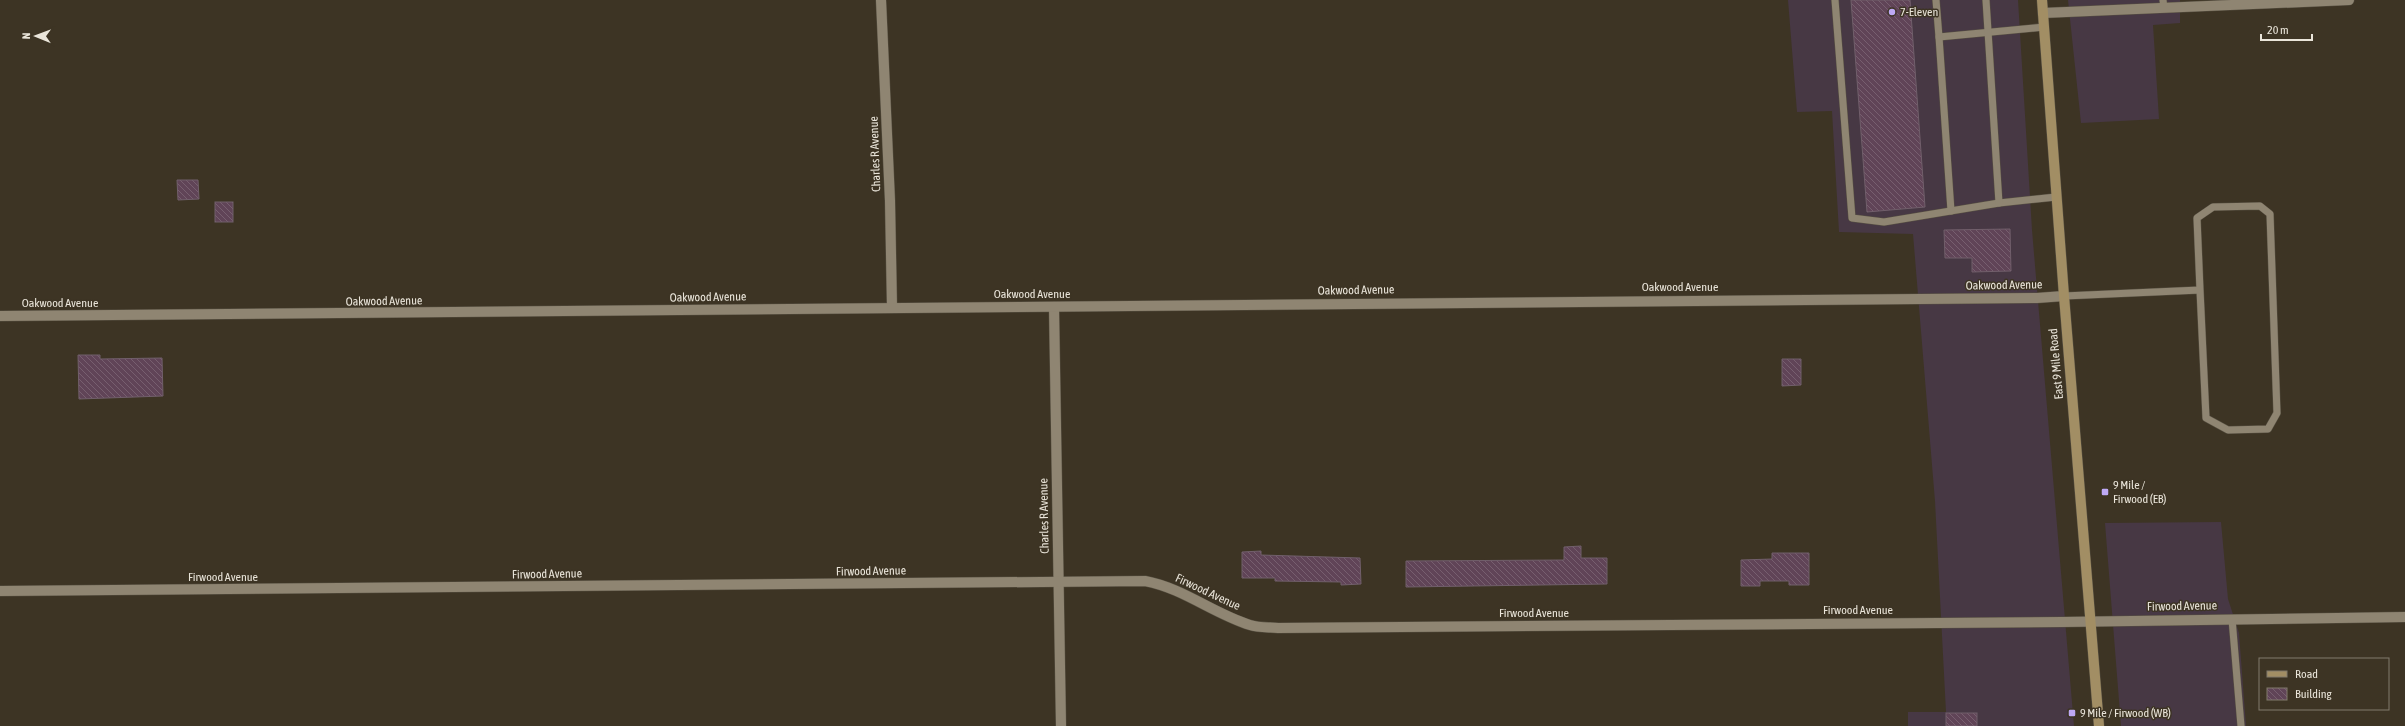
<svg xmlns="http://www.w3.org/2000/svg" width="2405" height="726" font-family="'Asap Condensed',sans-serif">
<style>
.commercial{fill:#473844}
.building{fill:url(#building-back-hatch);stroke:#715f6b}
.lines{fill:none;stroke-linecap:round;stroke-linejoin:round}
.service-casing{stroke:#575042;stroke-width:8}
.minor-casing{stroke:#575042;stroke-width:11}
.secondary-casing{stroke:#575042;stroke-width:11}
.service{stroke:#8f8572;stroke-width:7}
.minor{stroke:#8f8572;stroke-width:10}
.secondary{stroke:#a28e64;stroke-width:10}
.poi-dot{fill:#bea9f5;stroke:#3d3424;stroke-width:1.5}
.labels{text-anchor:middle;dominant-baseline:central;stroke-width:3;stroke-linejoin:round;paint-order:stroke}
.poi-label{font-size:12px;fill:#eae5da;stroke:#3d3424;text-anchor:start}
.street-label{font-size:12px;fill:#eae5da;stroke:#3d3424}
</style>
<defs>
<pattern id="building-back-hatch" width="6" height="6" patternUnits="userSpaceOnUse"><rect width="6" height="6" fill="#604457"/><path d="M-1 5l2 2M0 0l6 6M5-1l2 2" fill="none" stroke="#775f6f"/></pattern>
</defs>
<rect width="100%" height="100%" fill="#3d3424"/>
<!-- commercial -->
<g class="commercial">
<polygon points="1788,0 2018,0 2032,230 2074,726 1908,726 1908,712 1946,712 1935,501 1913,234 1839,232 1832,111 1797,112"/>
<polygon points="2068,0 2180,0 2180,23 2153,25 2159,119 2081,123"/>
<polygon points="2221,522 2228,599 2239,633 2246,726 2121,726 2105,523"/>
</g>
<!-- building -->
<g class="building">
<polygon points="1851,0 1910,0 1925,207 1867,212"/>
<polygon points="177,180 198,180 199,199 178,200"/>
<rect x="215" y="202" width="18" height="20"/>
<polygon points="2010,229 2011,271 1972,272 1972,258 1945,258 1944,230"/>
<polygon points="78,355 100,355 100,359 162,358 163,396 79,399"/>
<polygon points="1782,359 1801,359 1801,385 1782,386"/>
<polygon points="1581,546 1581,558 1607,558 1607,584 1406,587 1406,561 1564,560 1564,547"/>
<polygon points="1261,551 1261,555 1360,558 1361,584 1341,585 1341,582 1275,581 1275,578 1242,578 1242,552"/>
<polygon points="1772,553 1809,553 1809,585 1789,585 1789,581 1760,581 1760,586 1741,586 1741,560 1772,559"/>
<rect x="1946" y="713" width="31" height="13"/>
</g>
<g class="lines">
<defs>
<g id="service">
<polyline points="1835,0 1852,218 1884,222 1999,203 2056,197"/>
<polyline points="1936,0 1939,37 2044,27"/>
<polyline points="1986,0 1999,203"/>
<polyline points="2163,0 2164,8"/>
<polyline points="1939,37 1951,211"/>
<polyline points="2064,296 2200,290 2197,218 2213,207 2260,206 2270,214 2277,413 2268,429 2228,430 2206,418 2200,290"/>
<polyline points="2232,619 2241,726"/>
</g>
<g id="minor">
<polyline points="881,0 890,201 892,307"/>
<polyline points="2043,13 2349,0"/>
<polyline points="1054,307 1061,726"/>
<path d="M 0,316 C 679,313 1358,301 2037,298 L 2064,296"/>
<path d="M 0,591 L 1145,581 C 1183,588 1214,614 1250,625 C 1259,628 1269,627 1278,628 L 2062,622 L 2405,617"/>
</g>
<polyline id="secondary" points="2042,0 2064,296 2099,726"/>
</defs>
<!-- service casing -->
<use href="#service" class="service-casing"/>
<!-- minor casing -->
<use href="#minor" class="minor-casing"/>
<!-- secondary casing -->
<use href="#secondary" class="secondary-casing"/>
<!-- service -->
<use href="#service" class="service"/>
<!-- minor -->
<use href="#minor" class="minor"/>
<!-- secondary -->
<use href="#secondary" class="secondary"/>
</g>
<!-- markers -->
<g class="poi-dot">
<circle cx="1892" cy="12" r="4"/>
<rect x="2101" y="488" width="8" height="8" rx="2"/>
<rect x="2068" y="709" width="8" height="8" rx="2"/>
</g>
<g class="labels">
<!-- poi labels -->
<g class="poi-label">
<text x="1900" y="12">7-Eleven</text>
<text x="2113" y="485">9 Mile /<tspan x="2113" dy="14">Firwood (EB)</tspan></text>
<text x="2080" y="713">9 Mile / Firwood (WB)</text>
</g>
<!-- street labels -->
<g class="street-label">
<text transform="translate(875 154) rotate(-92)">Charles R Avenue</text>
<text transform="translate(2004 285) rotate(-1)">Oakwood Avenue</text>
<text x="1680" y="287">Oakwood Avenue</text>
<text transform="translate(1356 290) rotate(-1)">Oakwood Avenue</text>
<text x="1032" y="294">Oakwood Avenue</text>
<text transform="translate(708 297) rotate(-1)">Oakwood Avenue</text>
<text transform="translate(384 301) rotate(-1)">Oakwood Avenue</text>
<text x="60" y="303">Oakwood Avenue</text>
<text transform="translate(2056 364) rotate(-95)">East 9 Mile Road</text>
<text transform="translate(1044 516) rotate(-91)">Charles R Avenue</text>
<text transform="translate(871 571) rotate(-1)">Firwood Avenue</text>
<text transform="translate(547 574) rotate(-1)">Firwood Avenue</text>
<text x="223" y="577">Firwood Avenue</text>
<text transform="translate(1208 592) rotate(25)">Firwood Avenue</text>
<text transform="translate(2182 606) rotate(-1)">Firwood Avenue</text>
<text x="1858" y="610">Firwood Avenue</text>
<text x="1534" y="613">Firwood Avenue</text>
</g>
</g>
<!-- legend -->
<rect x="2259" y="658" width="130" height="52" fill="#3d3424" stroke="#827b6d"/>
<rect x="2267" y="671" width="20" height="6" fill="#a28e64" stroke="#827b6d"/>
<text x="2295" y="678" font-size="12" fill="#eae5da">Road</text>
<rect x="2267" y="688" width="20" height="12" fill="url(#building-back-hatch)" stroke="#827b6d"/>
<text x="2295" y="698" font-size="12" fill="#eae5da">Building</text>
<!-- north arrow -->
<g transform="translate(36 36) rotate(271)" stroke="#3d3424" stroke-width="3" paint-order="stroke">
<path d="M0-3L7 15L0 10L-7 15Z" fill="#eae5da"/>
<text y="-6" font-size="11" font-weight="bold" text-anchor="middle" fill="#eae5da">N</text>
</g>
<!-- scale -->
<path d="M2261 34v6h51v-6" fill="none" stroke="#eae5da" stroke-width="2"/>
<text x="2267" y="34" font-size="12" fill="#eae5da" stroke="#3d3424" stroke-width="3" paint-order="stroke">20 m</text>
</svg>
